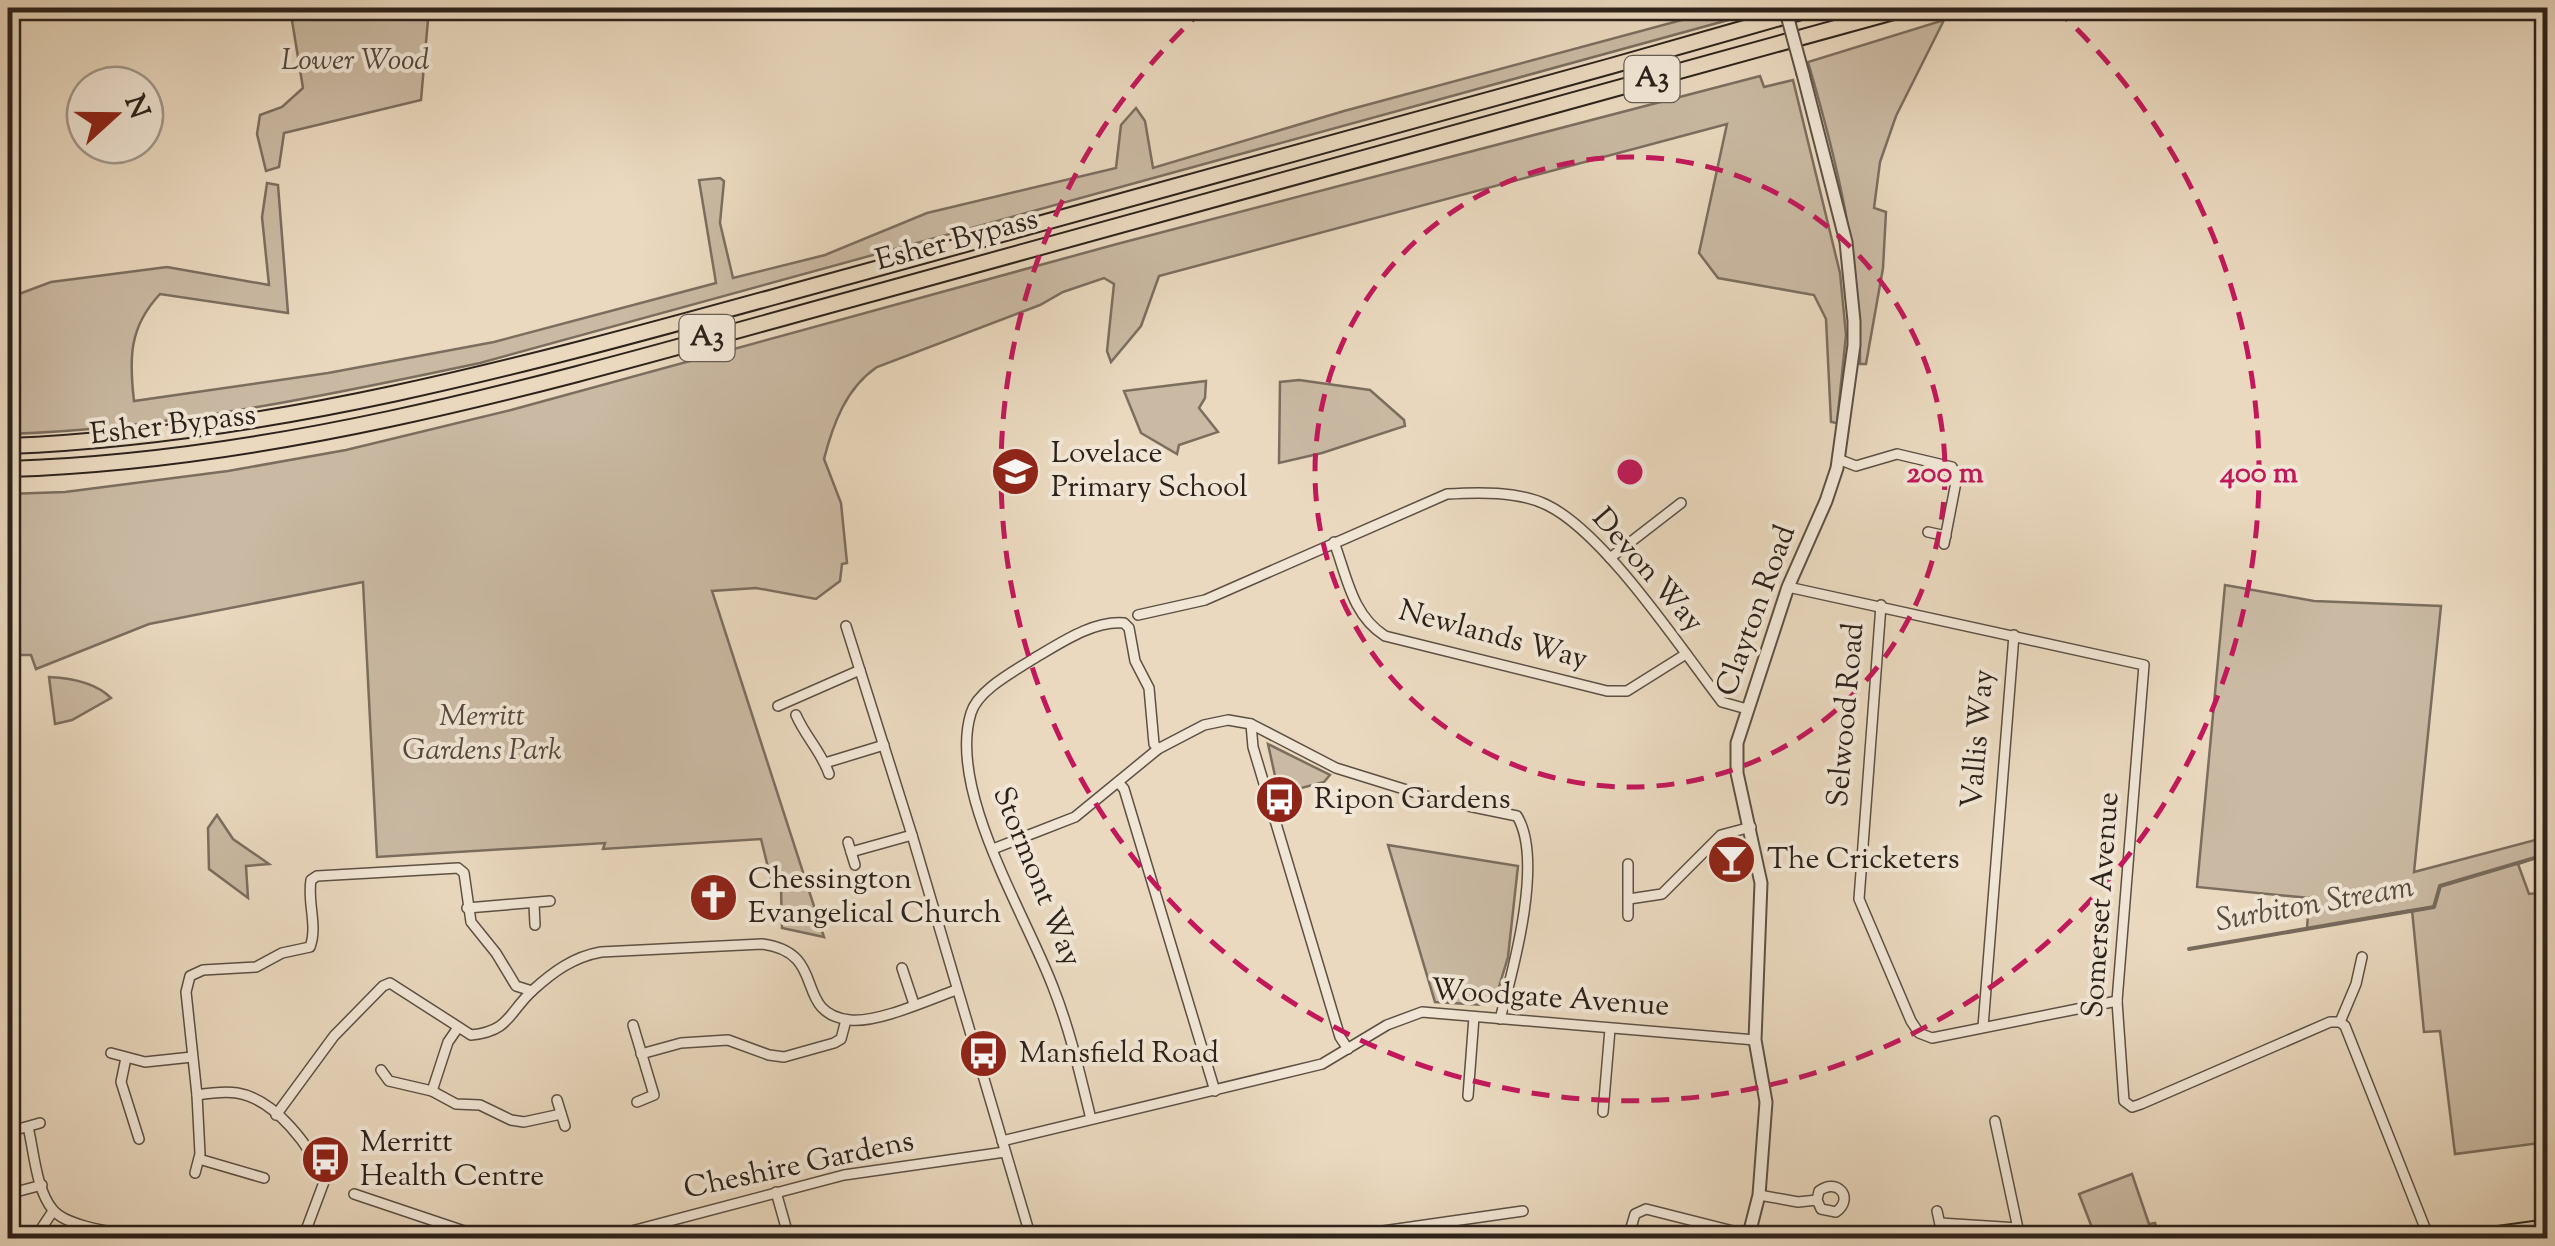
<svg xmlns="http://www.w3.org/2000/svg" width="2555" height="1246" font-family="'Sorts Mill Goudy',serif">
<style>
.green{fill:#cabaa3;stroke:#7b6e5f;stroke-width:2.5}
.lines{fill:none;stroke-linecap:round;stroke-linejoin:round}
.stream{stroke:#776b5c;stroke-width:4}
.minor-casing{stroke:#5c5044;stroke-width:12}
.tertiary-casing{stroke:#5c5044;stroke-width:15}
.trunk-casing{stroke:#2c221b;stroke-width:18}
.minor{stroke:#f1e6d5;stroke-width:9}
.tertiary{stroke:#f1e6d5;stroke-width:11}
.trunk{stroke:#ead9bf;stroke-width:14}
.tertiary-bridge-casing{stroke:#5c5044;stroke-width:15;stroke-linecap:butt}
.tertiary-bridge{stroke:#f1e6d5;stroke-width:11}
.ring{fill:none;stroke:#c2185b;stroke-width:5;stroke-dasharray:18 12}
.labels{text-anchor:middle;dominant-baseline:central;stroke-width:8;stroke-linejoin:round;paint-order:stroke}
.shield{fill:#f1e6d5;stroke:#675d53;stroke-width:2.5}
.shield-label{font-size:28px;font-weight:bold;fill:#2c221b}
.park-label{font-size:30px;font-style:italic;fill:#54483d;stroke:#f1e6d5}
.street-label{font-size:30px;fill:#2c221b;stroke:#f1e6d5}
.poi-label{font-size:30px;fill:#2c221b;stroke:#f1e6d5;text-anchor:start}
.water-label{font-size:32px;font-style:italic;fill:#584c41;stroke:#f1e6d5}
.centre{fill:#c2185b;stroke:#f1e6d5;stroke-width:5}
.ring-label{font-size:30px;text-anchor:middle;font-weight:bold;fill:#c2185b;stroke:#f1e6d5;stroke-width:8;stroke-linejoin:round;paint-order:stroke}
</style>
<rect width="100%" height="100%" fill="#ead9bf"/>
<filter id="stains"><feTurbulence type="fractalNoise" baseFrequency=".002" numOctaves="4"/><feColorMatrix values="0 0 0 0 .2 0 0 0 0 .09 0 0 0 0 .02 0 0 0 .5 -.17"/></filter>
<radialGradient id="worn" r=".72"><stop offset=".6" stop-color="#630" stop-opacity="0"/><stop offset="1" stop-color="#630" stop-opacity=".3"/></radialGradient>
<!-- green -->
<g class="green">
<polygon points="290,8 429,8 421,100 284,133 279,167 266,171 257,134 260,115 282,107 303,88"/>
<path d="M 1695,8 L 1772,8 L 480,363 C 325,396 167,429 8,434 L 8,279 L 11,297 L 51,282 L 167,267 L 269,285 L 262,217 L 267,183 L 278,185 L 288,313 L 160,294 C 129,327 129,358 134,401 L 328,373 L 494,342 L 716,283 L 699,180 L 720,178 L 724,181 L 720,223 L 733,278 L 825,255 L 927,213 L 1116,168 L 1121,125 L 1136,108 L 1145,121 L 1153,168 L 1344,111 L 1693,17 Z"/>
<path d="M 1944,20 L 1896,116 L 1880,162 L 1874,208 L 1886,212 L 1883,268 L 1866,364 L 1860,364 C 1861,260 1837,161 1808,62 Z"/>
<path d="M 1760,76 L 1764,87 L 1793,80 L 1840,273 L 1846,335 L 1837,423 L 1831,422 L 1826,319 L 1814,295 L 1718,278 L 1699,253 L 1727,124 L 1159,276 L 1141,326 L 1111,362 L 1107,351 L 1114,284 L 1104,278 L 1063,292 L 1040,305 L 877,367 C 846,388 833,424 824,459 L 841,503 L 847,563 L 842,564 L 840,581 L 816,599 L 756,588 L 712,591 L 824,937 L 782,928 L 781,888 L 773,888 L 761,839 L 603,849 L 605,843 L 377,857 L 363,582 L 149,624 L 36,669 L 31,655 L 18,655 L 15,642 L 8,643 L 8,494 L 65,492 L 228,471 L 346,450 L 511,410 L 1117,244 Z"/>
<polygon points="1299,380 1370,390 1404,420 1405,426 1322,453 1279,463 1280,382"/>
<polygon points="1206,381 1205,398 1199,408 1218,432 1179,445 1177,454 1141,433 1124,391"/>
<polygon points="2225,585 2314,601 2441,606 2414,872 2547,837 2547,854 2518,864 2529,894 2547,892 2547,1142 2455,1154 2440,1031 2424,1032 2412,910 2307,929 2309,898 2197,887"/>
<path d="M 49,677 C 71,678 95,682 111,698 L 72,720 L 55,724 Z"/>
<polygon points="1268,744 1330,775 1324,782 1279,794"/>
<polygon points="217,815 233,839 269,864 246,866 248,898 209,869 208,828"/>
<polygon points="1388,845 1518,866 1508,957 1495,1000 1485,1005 1435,1002"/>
<polygon points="2132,1174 2149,1224 2155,1223 2160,1238 2096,1238 2079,1194"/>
</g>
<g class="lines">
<!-- stream -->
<polyline class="stream" points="2189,949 2434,907 2440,886 2548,854"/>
<defs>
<g id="minor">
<polyline points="1838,459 1856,466 1897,454 1952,467 1957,477 1944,544"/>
<polyline points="1928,532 1946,536"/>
<path d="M 1334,542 C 1347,577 1352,615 1385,636 L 1607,691 L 1627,691 L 1686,654"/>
<polyline points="1610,558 1681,503"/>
<polyline points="1788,587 2144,665 2117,1001 2124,1101 2132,1107 2141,1104 2330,1022 2340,1022 2345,1026 2429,1238"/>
<polyline points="1881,605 1859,899 1911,1021 1919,1033 1932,1038 2117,1001"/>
<path d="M 1138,615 L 1205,600 L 1447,494 C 1478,492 1518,491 1547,505 C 1605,533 1681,649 1722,702 L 1747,709"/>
<polyline points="846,626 912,835 1031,1238"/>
<polyline points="778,706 860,670"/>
<path d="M 796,715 C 805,736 822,753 829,774"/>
<polyline points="1251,724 1253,747 1340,1037 1348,1049"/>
<polyline points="825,763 884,745"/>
<polyline points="1118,782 1124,789 1215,1091"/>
<polyline points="848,842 855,865"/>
<path d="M 993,849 L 1075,817 L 1158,749 L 1204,725 L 1228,720 L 1251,724 L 1336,768 L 1439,800 L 1517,816 C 1544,860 1513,970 1500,1019"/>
<polyline points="851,852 912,835"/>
<polyline points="1629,899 1662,894 1721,835 1751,827"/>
<polyline points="534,904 535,925"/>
<polyline points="467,908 550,901"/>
<polyline points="1628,916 1628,864"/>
<polyline points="902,968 914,1004"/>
<polyline points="2340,1022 2356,984 2362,957"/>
<polyline points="633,1025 654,1095 637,1102"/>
<polyline points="1983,1027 2014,635"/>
<polyline points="111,1053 145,1062 192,1057"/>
<polyline points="641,1054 681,1043 728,1040 769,1055 784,1057 834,1043 841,1039 846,1020"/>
<polyline points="126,1058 121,1082 139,1139"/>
<polyline points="381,1070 389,1081 432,1091 456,1104 480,1105 511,1120 524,1122 561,1114"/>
<polyline points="432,1091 448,1042 457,1029"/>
<polyline points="1468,1096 1474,1017"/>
<polyline points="557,1100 565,1126"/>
<polyline points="1603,1112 1610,1029"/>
<path d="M 276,1115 L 334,1036 L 383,986 L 390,983 L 471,1035 C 510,1031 508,1013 533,990 C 553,972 573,957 601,952 L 762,944 C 830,953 791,1013 850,1020 C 878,1023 928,1000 956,990"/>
<path d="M 1091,1119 C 1080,1074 1070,1030 1053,987 C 1026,915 947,790 971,713 C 978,690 1013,672 1033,659 C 1059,644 1093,620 1124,623 L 1129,628 L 1135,661 L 1149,688 L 1154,744 L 1158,749"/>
<polyline points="1995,1121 2020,1238"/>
<path d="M 28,1127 C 34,1151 36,1190 53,1210 C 69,1229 125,1233 150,1238"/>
<polyline points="15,1130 40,1123"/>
<polyline points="1002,1141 1322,1064 1387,1025 1422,1012 1755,1040"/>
<polyline points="199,1159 264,1178"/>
<polyline points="195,1173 200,1154 197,1095"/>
<polyline points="776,1192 789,1238"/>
<polyline points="8,1194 42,1185"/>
<polyline points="354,1194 485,1238"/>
<path d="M 1759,1195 L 1798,1202 L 1817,1200 L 1819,1191 C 1837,1177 1855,1198 1836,1212 L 1821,1209 L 1817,1200"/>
<polyline points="1937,1211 1943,1238"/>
<polyline points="1940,1223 2018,1228"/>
<polyline points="35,1238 53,1211"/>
<path d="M 303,1238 L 324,1182 C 313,1148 275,1099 237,1093 C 224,1091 210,1093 197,1095 L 186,992 L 190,976 L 203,970 L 256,967 L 282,953 L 310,947 C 318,926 307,902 311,880 L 317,876 L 458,868 L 464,873 L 471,922 L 496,953 L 516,986 L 532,991"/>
<polyline points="605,1238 844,1175 1005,1152"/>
<polyline points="1334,1238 1523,1211"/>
<polyline points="1628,1238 1635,1214 1646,1209 1749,1235"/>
</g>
<polyline id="tertiary" points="1748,1238 1759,1195 1766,1102 1755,1040 1761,883 1737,773 1737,743 1788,587 1826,501 1837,468 1854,345 1854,321 1846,242 1803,74"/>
<g id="trunk">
<path d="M 8,446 C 294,435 575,351 850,276 C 1172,189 1494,100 1815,8"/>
<path d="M 8,469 C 304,460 590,370 874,293 C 1219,198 1564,103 1908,8"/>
<polyline points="2469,1238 2548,1227"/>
<polyline points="2547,1238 2548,1238"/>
</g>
</defs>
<!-- minor casing -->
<use href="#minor" class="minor-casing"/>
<!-- tertiary casing -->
<use href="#tertiary" class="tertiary-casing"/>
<!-- trunk casing -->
<use href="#trunk" class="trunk-casing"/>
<!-- minor -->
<use href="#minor" class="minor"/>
<!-- tertiary -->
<use href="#tertiary" class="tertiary"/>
<!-- trunk -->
<use href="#trunk" class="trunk"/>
<defs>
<polyline id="tertiary-bridge" points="1785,8 1803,74"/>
</defs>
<!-- tertiary-bridge casing -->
<use href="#tertiary-bridge" class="tertiary-bridge-casing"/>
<!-- tertiary-bridge -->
<use href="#tertiary-bridge" class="tertiary-bridge"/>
</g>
<!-- distance rings -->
<g class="ring">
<circle cx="1630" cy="472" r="315"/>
<path d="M2055 8A629 629 0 1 1 1205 8"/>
</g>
<!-- icons -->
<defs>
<symbol id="school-disc" viewBox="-11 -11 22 22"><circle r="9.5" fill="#8f2418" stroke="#f1e6d5"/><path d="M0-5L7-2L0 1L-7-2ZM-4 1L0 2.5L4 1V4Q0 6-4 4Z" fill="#fff"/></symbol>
<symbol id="bus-disc" viewBox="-11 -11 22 22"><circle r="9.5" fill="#8f2418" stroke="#f1e6d5"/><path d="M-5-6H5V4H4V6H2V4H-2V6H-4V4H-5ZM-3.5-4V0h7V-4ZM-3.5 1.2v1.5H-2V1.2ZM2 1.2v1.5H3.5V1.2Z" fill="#fff"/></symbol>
<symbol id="bar-disc" viewBox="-11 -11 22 22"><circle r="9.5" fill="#8f2418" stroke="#f1e6d5"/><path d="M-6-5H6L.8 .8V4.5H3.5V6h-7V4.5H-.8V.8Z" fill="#fff"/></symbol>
<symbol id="church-disc" viewBox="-11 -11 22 22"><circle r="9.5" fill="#8f2418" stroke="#f1e6d5"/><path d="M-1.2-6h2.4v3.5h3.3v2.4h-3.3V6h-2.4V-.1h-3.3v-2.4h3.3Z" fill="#fff"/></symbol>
</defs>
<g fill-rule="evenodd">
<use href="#school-disc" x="988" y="444" width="55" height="55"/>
<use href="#bus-disc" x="1252" y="772" width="55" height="55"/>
<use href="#bar-disc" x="1704" y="832" width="55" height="55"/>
<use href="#church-disc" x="686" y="870" width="55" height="55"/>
<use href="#bus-disc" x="956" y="1026" width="55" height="55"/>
<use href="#bus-disc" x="298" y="1132" width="55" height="55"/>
</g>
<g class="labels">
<!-- shield labels -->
<g class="shield">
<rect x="1624.5" y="56" width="55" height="46" rx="8"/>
<rect x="679.5" y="315" width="55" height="46" rx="8"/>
</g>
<g class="shield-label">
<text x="1652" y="79">A3</text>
<text x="707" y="338">A3</text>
</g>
<!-- park labels -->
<g class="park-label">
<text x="355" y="61">Lower Wood</text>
<text x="482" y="717">Merritt<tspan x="482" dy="34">Gardens Park</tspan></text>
</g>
<!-- street labels -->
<g class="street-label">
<text transform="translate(957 241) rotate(-15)">Esher Bypass</text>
<text transform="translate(173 426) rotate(-7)">Esher Bypass</text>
<text transform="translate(1647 571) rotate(49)">Devon Way</text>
<text transform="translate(1757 611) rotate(-70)">Clayton Road</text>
<text transform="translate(1493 636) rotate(15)">Newlands Way</text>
<text transform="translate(1847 715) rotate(-85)">Selwood Road</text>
<text transform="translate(1979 739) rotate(-85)">Vallis Way</text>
<text transform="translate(1036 877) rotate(68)">Stormont Way</text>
<text transform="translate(2102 905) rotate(-86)">Somerset Avenue</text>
<text transform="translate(1550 999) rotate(4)">Woodgate Avenue</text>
<text transform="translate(799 1166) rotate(-12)">Cheshire Gardens</text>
</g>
<!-- poi labels -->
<g class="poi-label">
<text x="1051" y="454">Lovelace<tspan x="1051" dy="34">Primary School</tspan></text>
<text x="1314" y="800">Ripon Gardens</text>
<text x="1767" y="860">The Cricketers</text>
<text x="748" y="880">Chessington<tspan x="748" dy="34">Evangelical Church</tspan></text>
<text x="1019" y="1054">Mansfield Road</text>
<text x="360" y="1143">Merritt<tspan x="360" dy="34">Health Centre</tspan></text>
</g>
<!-- water labels -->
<g class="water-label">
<text transform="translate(2315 905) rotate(-10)">Surbiton Stream</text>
</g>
</g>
<circle cx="1630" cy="472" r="15" class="centre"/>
<g class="ring-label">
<text x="1945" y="482">200 m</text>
<text x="2259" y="482">400 m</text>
</g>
<!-- margin -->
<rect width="2555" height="1246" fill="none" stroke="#ead9bf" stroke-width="40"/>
<rect x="10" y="10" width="2535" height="1226" fill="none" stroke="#2c221b" stroke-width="5"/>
<rect x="20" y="20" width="2515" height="1206" fill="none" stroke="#2c221b" stroke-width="2.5"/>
<!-- north arrow -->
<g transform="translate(115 115) rotate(69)"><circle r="48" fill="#f1e6d5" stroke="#a2988b" stroke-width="2.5"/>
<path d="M0-8L18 38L0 25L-18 38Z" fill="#8f2418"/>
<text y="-15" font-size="28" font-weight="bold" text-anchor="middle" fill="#2c221b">N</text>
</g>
<rect width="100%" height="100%" filter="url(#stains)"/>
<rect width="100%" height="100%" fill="url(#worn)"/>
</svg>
